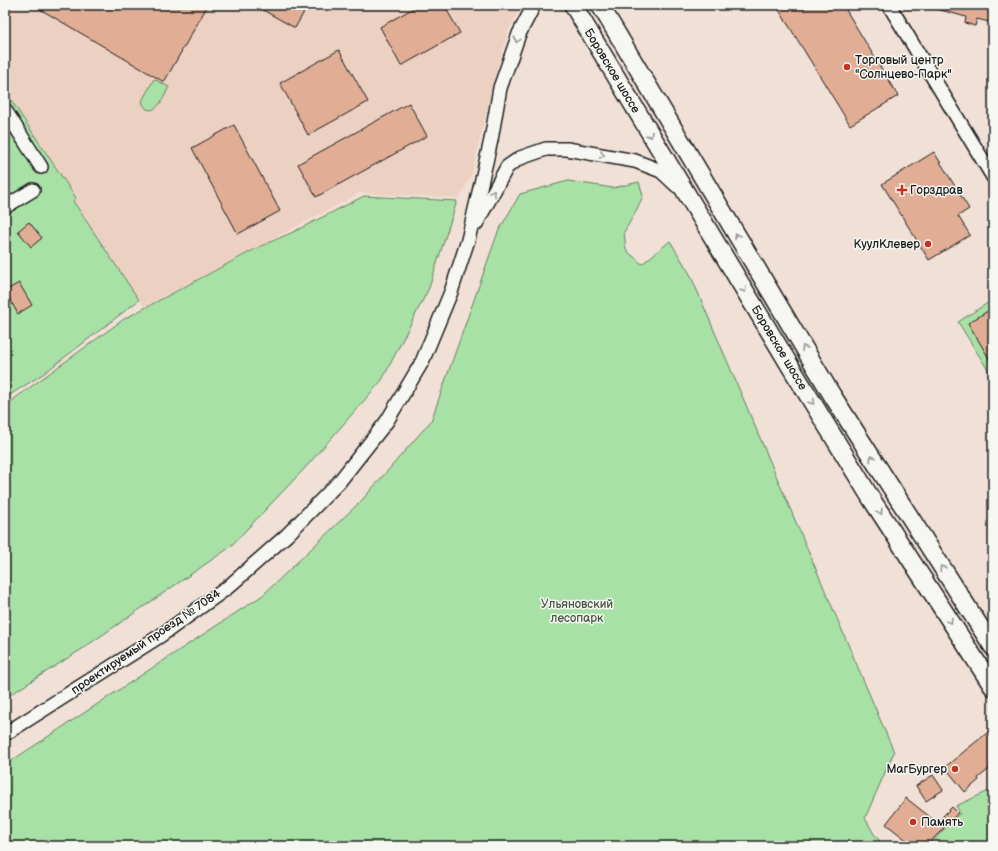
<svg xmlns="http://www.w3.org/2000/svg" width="998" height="851" font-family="'Balsamiq Sans',sans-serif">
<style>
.built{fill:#ecd1c2}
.green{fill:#a8e1a6;stroke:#627e61}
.building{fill:#e1ae95;stroke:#1c1c1c}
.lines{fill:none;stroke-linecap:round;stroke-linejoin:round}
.minor-casing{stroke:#1c1c1c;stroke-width:16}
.major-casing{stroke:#1c1c1c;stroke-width:20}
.minor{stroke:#f6f6f2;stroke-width:13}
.major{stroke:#f6f6f2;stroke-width:17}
.oneway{stroke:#949492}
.poi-dot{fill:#c8321e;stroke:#f6f6f2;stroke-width:1.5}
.labels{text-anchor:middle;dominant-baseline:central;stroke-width:3;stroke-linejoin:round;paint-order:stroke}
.poi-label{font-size:12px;fill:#1c1c1c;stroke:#f6f6f2;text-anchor:start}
.street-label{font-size:12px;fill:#1c1c1c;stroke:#f6f6f2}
.park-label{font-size:12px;fill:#465745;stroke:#f6f6f2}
</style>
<rect width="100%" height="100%" fill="#f0e0d6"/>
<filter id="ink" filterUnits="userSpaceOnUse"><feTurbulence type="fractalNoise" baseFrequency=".025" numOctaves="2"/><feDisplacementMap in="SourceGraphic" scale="8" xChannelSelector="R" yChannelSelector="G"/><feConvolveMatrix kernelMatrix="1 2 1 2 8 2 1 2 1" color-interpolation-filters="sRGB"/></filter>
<g filter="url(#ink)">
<!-- built -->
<polygon class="built" points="5,5 522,5 508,32 495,77 471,176 459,198 360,193 144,307 73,200 76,198 5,91"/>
<!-- green -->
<g class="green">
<path d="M 154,79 L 169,87 C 165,94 158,114 147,109 C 144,107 143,104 142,101 Z"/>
<polygon points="5,91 76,198 73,201 139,300 43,374 5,398"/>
<polygon points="568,181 613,188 639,182 643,196 634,215 624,232 626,250 642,264 670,241 690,274 894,752 865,818 874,834 884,846 5,846 5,765 263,595 362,500 431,421 498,232 520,194"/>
<polygon points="364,196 457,201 429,288 382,380 305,468 229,548 82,649 5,698 5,411 14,399 124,319 261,246 293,232"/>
<polygon points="989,302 993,308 969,323 993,365 993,378 958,322"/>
<polygon points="993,789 993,846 928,846 960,813 956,806"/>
</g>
<!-- building -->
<g class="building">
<polygon points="33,5 208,5 164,82"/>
<polygon points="254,5 308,5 295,28"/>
<polygon points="419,5 444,5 460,33 401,66 380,27"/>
<polygon points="776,5 843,5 898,96 850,125"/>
<polygon points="933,5 993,5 993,8 989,22 977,19 975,26 965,23 966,17 933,8"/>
<polygon points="339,50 368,102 308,135 280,83"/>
<polygon points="409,103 427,136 316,197 298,164"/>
<polygon points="234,125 280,211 238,234 192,148"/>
<polygon points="934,152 969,209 958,216 970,235 929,260 882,184"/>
<polygon points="29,222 42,238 31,247 18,231"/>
<polygon points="19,283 32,305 18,314 5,291"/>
<polygon points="988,311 993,320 993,365 968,323"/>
<polygon points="993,728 993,766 978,778 979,780 965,792 945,767"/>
<polygon points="933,775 943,790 926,801 916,786"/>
<polygon points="906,798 944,828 926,846 914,846 886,824"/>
<polygon points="952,807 958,813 944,827 939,820"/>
</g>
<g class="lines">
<defs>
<g id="minor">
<polyline points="889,5 993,177"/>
<polyline points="5,110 41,167"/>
<polyline points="5,207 33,190"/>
<polyline points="476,224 507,167 520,158 546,149 567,149 635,161 661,171 677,186"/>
<polyline points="5,734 160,636 227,588 287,535 339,482 387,421 422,362 451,292 468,240 491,140 500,88 519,34 534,5"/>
</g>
<g id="major">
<polyline points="573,5 792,369 872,500 993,687"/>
<polyline points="600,5 832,395 993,647"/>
</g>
</defs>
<!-- minor casing -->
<use href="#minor" class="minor-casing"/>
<!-- major casing -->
<use href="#major" class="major-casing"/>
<!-- minor -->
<use href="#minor" class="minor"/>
<!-- major -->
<use href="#major" class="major"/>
</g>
<!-- one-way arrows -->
<defs><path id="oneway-chevron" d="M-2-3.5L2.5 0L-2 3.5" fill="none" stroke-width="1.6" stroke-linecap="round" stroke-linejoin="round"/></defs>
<g class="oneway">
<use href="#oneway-chevron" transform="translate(517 40) rotate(110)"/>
<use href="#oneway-chevron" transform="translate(650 135) rotate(59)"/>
<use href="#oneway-chevron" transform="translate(602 155) rotate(10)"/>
<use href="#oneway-chevron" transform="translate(493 193) rotate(-62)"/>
<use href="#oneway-chevron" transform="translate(737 236) rotate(-121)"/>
<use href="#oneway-chevron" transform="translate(744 290) rotate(59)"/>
<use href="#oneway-chevron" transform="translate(804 348) rotate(-121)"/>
<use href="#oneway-chevron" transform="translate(812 402) rotate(58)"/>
<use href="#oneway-chevron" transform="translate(872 458) rotate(-123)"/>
<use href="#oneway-chevron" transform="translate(880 512) rotate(57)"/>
<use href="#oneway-chevron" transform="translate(942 568) rotate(-123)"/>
<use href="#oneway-chevron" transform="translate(950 621) rotate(57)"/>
</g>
</g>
<!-- markers -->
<g class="poi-dot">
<circle cx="847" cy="67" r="4"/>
<path d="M900 184h4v4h4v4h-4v4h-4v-4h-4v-4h4z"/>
<circle cx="928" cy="244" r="4"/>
<circle cx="955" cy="769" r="4"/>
<circle cx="913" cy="822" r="4"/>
</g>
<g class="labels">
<!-- poi labels -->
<g class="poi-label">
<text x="855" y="60">Торговый центр<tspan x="855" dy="14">"Солнцево-Парк"</tspan></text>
<text x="910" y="190">Горздрав</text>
<text x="920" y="244" text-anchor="end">КуулКлевер</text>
<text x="947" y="769" text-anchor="end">МагБургер</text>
<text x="921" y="822">Память</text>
</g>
<!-- street labels -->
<g class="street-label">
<text transform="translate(612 71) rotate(59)">Боровское шоссе</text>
<text transform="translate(779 348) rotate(59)">Боровское шоссе</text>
<text transform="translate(146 642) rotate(-34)">проектируемый проезд № 7084</text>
</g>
<!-- park labels -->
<g class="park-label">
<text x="577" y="604">Ульяновский<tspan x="577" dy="14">лесопарк</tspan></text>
</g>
</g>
<!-- margin -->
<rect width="998" height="851" fill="none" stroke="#f6f6f2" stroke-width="20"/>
<rect x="10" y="10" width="978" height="831" fill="none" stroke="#1c1c1c" stroke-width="1.5" filter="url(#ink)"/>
</svg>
